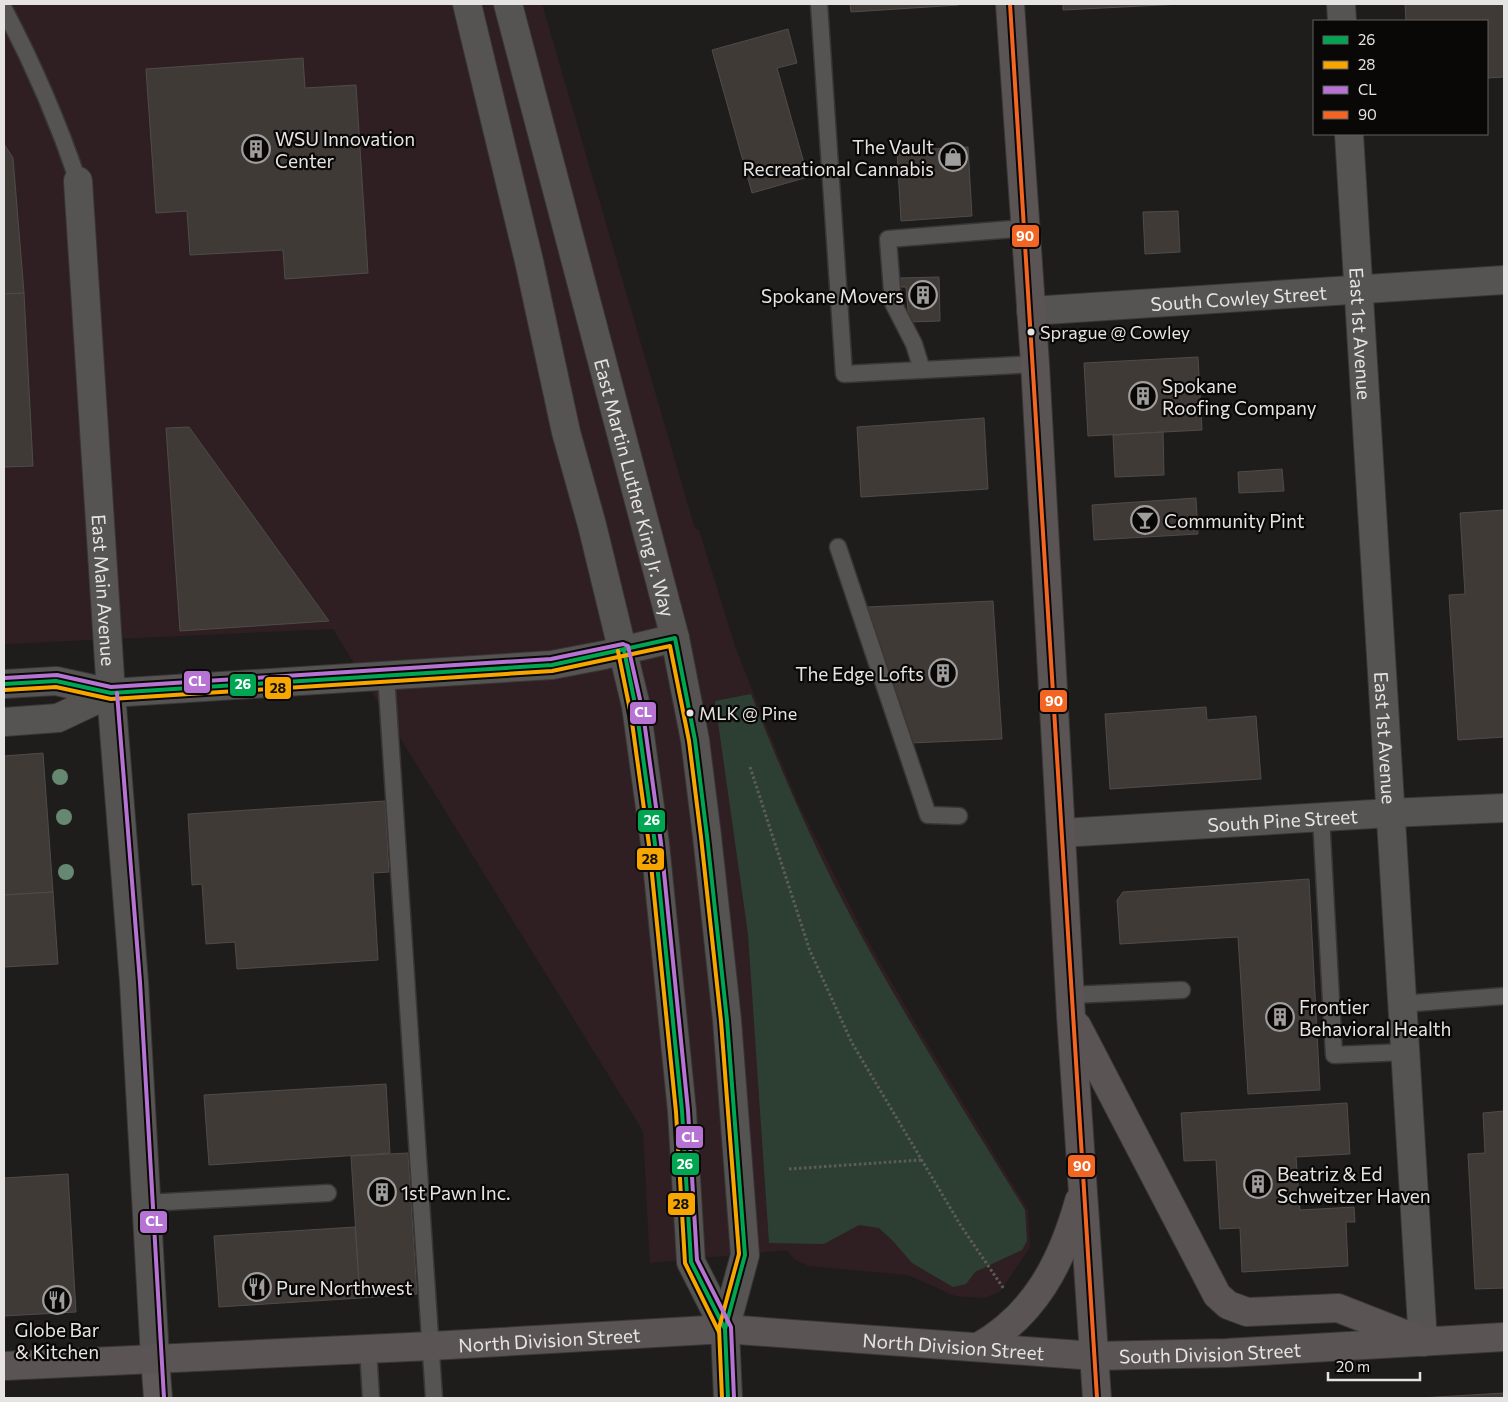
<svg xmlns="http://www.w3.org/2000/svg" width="1508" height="1402" font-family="Commissioner,sans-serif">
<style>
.education{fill:#2f1f23}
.green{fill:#2d3f33}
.building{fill:#3f3a36;stroke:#4e4c4b}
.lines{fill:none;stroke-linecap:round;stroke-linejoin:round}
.service-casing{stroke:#383736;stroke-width:19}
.minor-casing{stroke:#383736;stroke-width:30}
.tertiary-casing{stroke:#383736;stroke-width:30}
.secondary-casing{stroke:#383736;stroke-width:30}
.primary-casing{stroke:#383736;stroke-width:30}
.path{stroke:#5d5c5c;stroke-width:3;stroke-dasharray:2.5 2.5;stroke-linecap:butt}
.service{stroke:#565453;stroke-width:16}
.minor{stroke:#565453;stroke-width:28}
.tertiary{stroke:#565453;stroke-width:28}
.secondary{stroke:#5e5958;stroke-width:28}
.primary{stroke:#5a5554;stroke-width:28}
.bus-1-casing{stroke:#090807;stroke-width:8}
.bus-2-casing{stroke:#090807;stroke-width:8}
.bus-3-casing{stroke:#090807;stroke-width:8}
.bus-4-casing{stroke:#090807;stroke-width:8}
.bus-1{stroke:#00a651;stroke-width:4}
.bus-2{stroke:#f7a600;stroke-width:4}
.bus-3{stroke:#b673d3;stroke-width:4}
.bus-4{stroke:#f26522;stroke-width:4}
.tree{fill:#668872}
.bus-dot{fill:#e5e4e2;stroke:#090807;stroke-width:2}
.labels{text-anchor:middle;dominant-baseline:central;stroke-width:4.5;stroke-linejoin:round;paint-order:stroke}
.bus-label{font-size:18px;fill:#e5e4e2;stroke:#090807;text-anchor:start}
.poi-label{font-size:19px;fill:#e5e4e2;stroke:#090807;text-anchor:start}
.street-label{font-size:19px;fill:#e5e4e2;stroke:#090807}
.line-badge{stroke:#090807;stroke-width:2}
.badge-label{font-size:14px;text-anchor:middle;font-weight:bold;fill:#fff}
.pale-badge-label{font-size:14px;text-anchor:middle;font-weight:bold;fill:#111}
</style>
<rect width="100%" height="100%" fill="#1f1d1c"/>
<!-- education -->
<polygon class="education" points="4,4 542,4 695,529 699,530 735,646 766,726 799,805 866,938 920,1032 1028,1210 1030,1247 1000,1292 984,1298 955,1296 908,1275 809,1266 794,1259 787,1250 650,1263 643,1131 333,629 4,644"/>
<!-- green -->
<path class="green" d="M 751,694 C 776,758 803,822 834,884 C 891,996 959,1102 1025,1210 L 1027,1241 L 1022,1250 L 975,1272 L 966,1284 L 953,1287 L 912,1263 L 892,1240 L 879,1228 L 859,1225 L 824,1244 L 769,1243 L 748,934 L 715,701 Z"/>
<!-- building -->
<g class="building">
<polygon points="850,4 959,4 959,5 851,12"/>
<polygon points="1063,4 1182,4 1063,10"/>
<polygon points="1405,4 1504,4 1504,77 1487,78 1487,21 1406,21"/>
<polygon points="788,29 797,63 777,68 808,177 752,193 712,50"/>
<polygon points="303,58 305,88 356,85 368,273 285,279 283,250 190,255 187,211 156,213 146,69"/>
<polygon points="4,144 13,158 24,293 4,294"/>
<polygon points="968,147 972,216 901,221 897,151"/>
<polygon points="1178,211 1180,252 1145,254 1143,212"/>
<polygon points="939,277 940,321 909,322 906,287 901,287 900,278"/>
<polygon points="24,293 33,466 4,467 4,294"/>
<polygon points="1198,357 1202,430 1088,436 1084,363"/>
<polygon points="984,418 988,489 861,497 857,427"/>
<polygon points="189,427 329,621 180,631 166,428"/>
<polygon points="1163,432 1164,475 1115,477 1113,435"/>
<polygon points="1282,469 1284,491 1239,493 1238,472"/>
<polygon points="1196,498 1198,534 1094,540 1092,505"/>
<polygon points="1504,510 1504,737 1458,740 1449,595 1465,594 1460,513"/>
<polygon points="993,601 1002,739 910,743 868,607"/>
<polygon points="1206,707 1207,720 1256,716 1261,779 1110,789 1105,714"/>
<polygon points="43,753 53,892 4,895 4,756"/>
<polygon points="385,801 389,872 373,873 378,960 237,969 235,942 206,944 202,884 192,885 188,814"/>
<polygon points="1309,879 1320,1090 1248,1094 1238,937 1120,944 1117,900 1123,892"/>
<polygon points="53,892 58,964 4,967 4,895"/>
<polygon points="386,1084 390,1153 209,1165 204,1095"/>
<polygon points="1347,1103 1350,1154 1296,1157 1300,1210 1354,1207 1355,1222 1346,1222 1348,1266 1242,1272 1240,1228 1220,1229 1216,1160 1184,1161 1181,1113"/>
<polygon points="1504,1111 1504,1288 1475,1289 1468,1154 1485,1153 1483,1113"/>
<polygon points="408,1153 417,1294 360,1298 351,1156"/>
<polygon points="68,1174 76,1312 4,1316 4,1178"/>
<polygon points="355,1227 360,1298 219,1307 214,1236"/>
<polygon points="1504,1393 1504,1398 1420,1398"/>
</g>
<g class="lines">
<defs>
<g id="service">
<polyline points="819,4 844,374 1035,364"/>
<path d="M 4,9 C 33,64 58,122 78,181"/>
<polyline points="922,370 914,344 893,303 888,239 1026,228"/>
<polyline points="838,547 928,815 959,816"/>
<polyline points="386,675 434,1398"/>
<polyline points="1321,817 1334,1055 1405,1052"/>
<polyline points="1070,995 1182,990"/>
<polyline points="1402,1004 1504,996"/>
<polyline points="146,1203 328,1193"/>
<polyline points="368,1349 371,1398"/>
</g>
<g id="minor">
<polyline points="1341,4 1342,21"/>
<path id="s1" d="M 1349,134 L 1423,1342"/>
<path id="s2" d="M 78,181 L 111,693"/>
<path id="s3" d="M 1031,311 L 1504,280"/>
<path id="s4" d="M 1062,833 L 1390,813 L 1504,808"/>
</g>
<g id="tertiary">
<polyline points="467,4 529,261 566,432 592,525 636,706 655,844 682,1111 691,1262 725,1329"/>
<path id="s5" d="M 508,4 L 675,638 L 695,740 L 707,836 L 727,1020 L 745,1255 L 725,1329 L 728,1398"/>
<polyline points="4,684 56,681 111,693 552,665 604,655 675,638"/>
<polyline points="111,693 134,982 155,1358"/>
<polyline points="4,722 58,718 111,693"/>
</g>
<polyline id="secondary" points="155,1358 158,1398"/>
<g id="primary">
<polyline points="1010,4 1035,364 1071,1016 1097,1398"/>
<polyline points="1077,1026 1217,1295 1228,1305 1247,1312 1338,1308 1417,1339"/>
<path d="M 978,1347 C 1035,1315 1062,1262 1079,1201"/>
<path id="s6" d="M 4,1366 L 431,1346 L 725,1329 L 1095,1356 L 1226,1353 L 1504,1337"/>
</g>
</defs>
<!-- service casing -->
<use href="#service" class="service-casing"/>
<!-- minor casing -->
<use href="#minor" class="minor-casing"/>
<!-- tertiary casing -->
<use href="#tertiary" class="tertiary-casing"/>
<!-- secondary casing -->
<use href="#secondary" class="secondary-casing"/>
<!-- primary casing -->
<use href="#primary" class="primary-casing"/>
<!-- path -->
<g class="path">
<polyline points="750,767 810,951 852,1043 961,1226 1004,1289"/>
<polyline points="789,1169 921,1160"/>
</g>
<!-- service -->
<use href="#service" class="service"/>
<!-- minor -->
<use href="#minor" class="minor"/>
<!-- tertiary -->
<use href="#tertiary" class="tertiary"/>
<!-- secondary -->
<use href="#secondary" class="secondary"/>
<!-- primary -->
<use href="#primary" class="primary"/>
<defs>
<g id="bus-1">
<polyline points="624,650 637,714 655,844 682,1111 691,1262 725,1329"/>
<polyline points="4,684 56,681 111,693 552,665 675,638 695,740 707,836 727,1020 745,1255 725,1329 728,1398"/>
</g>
<g id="bus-2">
<polyline points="618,651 631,715 649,845 676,1112 685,1263 719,1332"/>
<polyline points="4,690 56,687 111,699 552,671 670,646 689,741 701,837 721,1021 739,1254 719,1328 722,1398"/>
</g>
<g id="bus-3">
<polyline points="4,678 57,675 111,687 551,659 623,644 628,646 643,713 661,843 688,1110 697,1260 731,1327 734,1398"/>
<polyline points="117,693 140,982 164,1398"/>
</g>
<path id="bus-4" d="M 1010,4 C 1042,468 1065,933 1097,1398"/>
</defs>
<!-- bus-1 casing -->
<use href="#bus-1" class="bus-1-casing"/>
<!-- bus-2 casing -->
<use href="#bus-2" class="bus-2-casing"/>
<!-- bus-3 casing -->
<use href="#bus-3" class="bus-3-casing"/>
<!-- bus-4 casing -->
<use href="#bus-4" class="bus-4-casing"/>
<!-- bus-1 -->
<use href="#bus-1" class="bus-1"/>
<!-- bus-2 -->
<use href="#bus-2" class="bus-2"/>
<!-- bus-3 -->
<use href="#bus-3" class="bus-3"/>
<!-- bus-4 -->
<use href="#bus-4" class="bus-4"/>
</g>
<!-- trees -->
<g class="tree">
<circle cx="60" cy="777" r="8"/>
<circle cx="64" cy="817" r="8"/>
<circle cx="66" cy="872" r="8"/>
</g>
<!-- icons -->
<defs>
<symbol id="building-ring" viewBox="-11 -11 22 22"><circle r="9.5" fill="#090807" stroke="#a09e9d" stroke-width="1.5"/><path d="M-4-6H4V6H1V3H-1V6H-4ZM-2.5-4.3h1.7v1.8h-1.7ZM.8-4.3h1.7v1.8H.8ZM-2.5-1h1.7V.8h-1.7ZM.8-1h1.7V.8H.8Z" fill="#a09e9d"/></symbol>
<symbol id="shop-ring" viewBox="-11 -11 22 22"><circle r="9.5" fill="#090807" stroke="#a09e9d" stroke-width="1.5"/><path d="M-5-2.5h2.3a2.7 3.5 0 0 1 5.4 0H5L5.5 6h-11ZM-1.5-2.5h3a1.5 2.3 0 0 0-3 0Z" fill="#a09e9d"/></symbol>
<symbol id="bar-ring" viewBox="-11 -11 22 22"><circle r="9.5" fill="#090807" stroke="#a09e9d" stroke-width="1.5"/><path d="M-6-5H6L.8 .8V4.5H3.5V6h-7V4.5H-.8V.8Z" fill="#a09e9d"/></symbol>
<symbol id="restaurant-ring" viewBox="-11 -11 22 22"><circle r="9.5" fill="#090807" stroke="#a09e9d" stroke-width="1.5"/><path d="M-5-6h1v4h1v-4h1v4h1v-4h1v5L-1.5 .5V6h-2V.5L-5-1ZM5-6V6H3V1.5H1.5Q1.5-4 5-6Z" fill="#a09e9d"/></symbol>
</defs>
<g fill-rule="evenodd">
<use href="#building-ring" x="240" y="133" width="32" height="32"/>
<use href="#shop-ring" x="937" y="141" width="32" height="32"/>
<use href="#building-ring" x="907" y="279" width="32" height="32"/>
<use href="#building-ring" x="1127" y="380" width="32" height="32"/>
<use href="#bar-ring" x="1129" y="504" width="32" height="32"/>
<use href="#building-ring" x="927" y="657" width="32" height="32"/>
<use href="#building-ring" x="1264" y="1001" width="32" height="32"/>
<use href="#building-ring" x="1242" y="1168" width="32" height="32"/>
<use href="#building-ring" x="366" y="1176" width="32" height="32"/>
<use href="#restaurant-ring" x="241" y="1271" width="32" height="32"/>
<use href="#restaurant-ring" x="41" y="1284" width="32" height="32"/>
</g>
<!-- markers -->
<g class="bus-dot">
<circle cx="1031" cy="332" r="4.5"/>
<circle cx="690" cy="713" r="4.5"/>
</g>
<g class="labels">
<!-- bus labels -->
<g class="bus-label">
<text x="1040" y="332">Sprague @ Cowley</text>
<text x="699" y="713">MLK @ Pine</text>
</g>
<!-- poi labels -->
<g class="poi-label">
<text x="275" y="138">WSU Innovation<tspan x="275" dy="22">Center</tspan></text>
<text x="934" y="146" text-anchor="end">The Vault<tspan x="934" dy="22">Recreational Cannabis</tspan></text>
<text x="904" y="295" text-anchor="end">Spokane Movers</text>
<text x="1162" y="385">Spokane<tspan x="1162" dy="22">Roofing Company</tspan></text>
<text x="1164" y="520">Community Pint</text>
<text x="924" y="673" text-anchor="end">The Edge Lofts</text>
<text x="1299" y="1006">Frontier<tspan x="1299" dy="22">Behavioral Health</tspan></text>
<text x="1277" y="1173">Beatriz &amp; Ed<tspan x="1277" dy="22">Schweitzer Haven</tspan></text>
<text x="401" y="1192">1st Pawn Inc.</text>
<text x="276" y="1287">Pure Northwest</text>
<text x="57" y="1329" text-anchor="middle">Globe Bar<tspan x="57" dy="22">&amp; Kitchen</tspan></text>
</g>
<!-- street labels -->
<g class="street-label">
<text stroke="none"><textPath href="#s3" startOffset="208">South Cowley Street</textPath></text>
<text stroke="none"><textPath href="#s1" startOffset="200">East 1st Avenue</textPath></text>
<text stroke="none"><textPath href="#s5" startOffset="500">East Martin Luther King Jr. Way</textPath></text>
<text stroke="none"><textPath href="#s2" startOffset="410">East Main Avenue</textPath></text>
<text stroke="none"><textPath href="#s1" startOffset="605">East 1st Avenue</textPath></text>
<text stroke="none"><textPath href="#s4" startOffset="221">South Pine Street</textPath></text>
<text stroke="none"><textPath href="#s6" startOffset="546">North Division Street</textPath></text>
<text stroke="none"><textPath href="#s6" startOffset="951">North Division Street</textPath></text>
<text stroke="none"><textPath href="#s6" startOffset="1208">South Division Street</textPath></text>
</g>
</g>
<g class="line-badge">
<rect x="1011" y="224" width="29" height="24" rx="5" fill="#f26522"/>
<rect x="183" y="670" width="28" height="24" rx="5" fill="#b673d3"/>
<rect x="229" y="673" width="28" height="24" rx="5" fill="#00a651"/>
<rect x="264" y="676" width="28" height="24" rx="5" fill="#f7a600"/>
<rect x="1039" y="689" width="29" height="24" rx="5" fill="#f26522"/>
<rect x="629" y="701" width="28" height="24" rx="5" fill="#b673d3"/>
<rect x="637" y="809" width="29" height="24" rx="5" fill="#00a651"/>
<rect x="636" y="847" width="29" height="24" rx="5" fill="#f7a600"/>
<rect x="675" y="1125" width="29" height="24" rx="5" fill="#b673d3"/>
<rect x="671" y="1152" width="29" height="24" rx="5" fill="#00a651"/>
<rect x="1067" y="1154" width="29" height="24" rx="5" fill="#f26522"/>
<rect x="667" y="1192" width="29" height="24" rx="5" fill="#f7a600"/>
<rect x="139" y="1210" width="29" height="24" rx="5" fill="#b673d3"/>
</g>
<g class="badge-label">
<text x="1025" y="241">90</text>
<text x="197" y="686">CL</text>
<text x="243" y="689">26</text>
<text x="1054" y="706">90</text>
<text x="643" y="717">CL</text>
<text x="652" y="825">26</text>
<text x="690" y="1142">CL</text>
<text x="685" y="1169">26</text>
<text x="1082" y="1171">90</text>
<text x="154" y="1226">CL</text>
</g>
<g class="pale-badge-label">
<text x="278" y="693">28</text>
<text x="650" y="864">28</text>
<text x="681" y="1209">28</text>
</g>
<!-- border -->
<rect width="1508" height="1402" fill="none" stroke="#e5e4e2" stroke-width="10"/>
<!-- legend -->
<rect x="1313" y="20" width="175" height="115" fill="#090807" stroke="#61605f"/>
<rect x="1323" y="36" width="25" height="8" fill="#00a651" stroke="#61605f"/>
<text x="1358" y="45" font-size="15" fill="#e5e4e2">26</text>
<rect x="1323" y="61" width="25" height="8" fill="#f7a600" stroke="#61605f"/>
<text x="1358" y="70" font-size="15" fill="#e5e4e2">28</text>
<rect x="1323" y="86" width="25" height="8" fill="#b673d3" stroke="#61605f"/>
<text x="1358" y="95" font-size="15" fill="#e5e4e2">CL</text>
<rect x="1323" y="111" width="25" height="8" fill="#f26522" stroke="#61605f"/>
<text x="1358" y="120" font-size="15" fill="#e5e4e2">90</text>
<!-- scale -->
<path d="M1328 1372v8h92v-8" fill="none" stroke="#e5e4e2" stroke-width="2.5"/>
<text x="1336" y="1372" font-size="15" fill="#e5e4e2" stroke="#090807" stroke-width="4" paint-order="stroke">20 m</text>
</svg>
